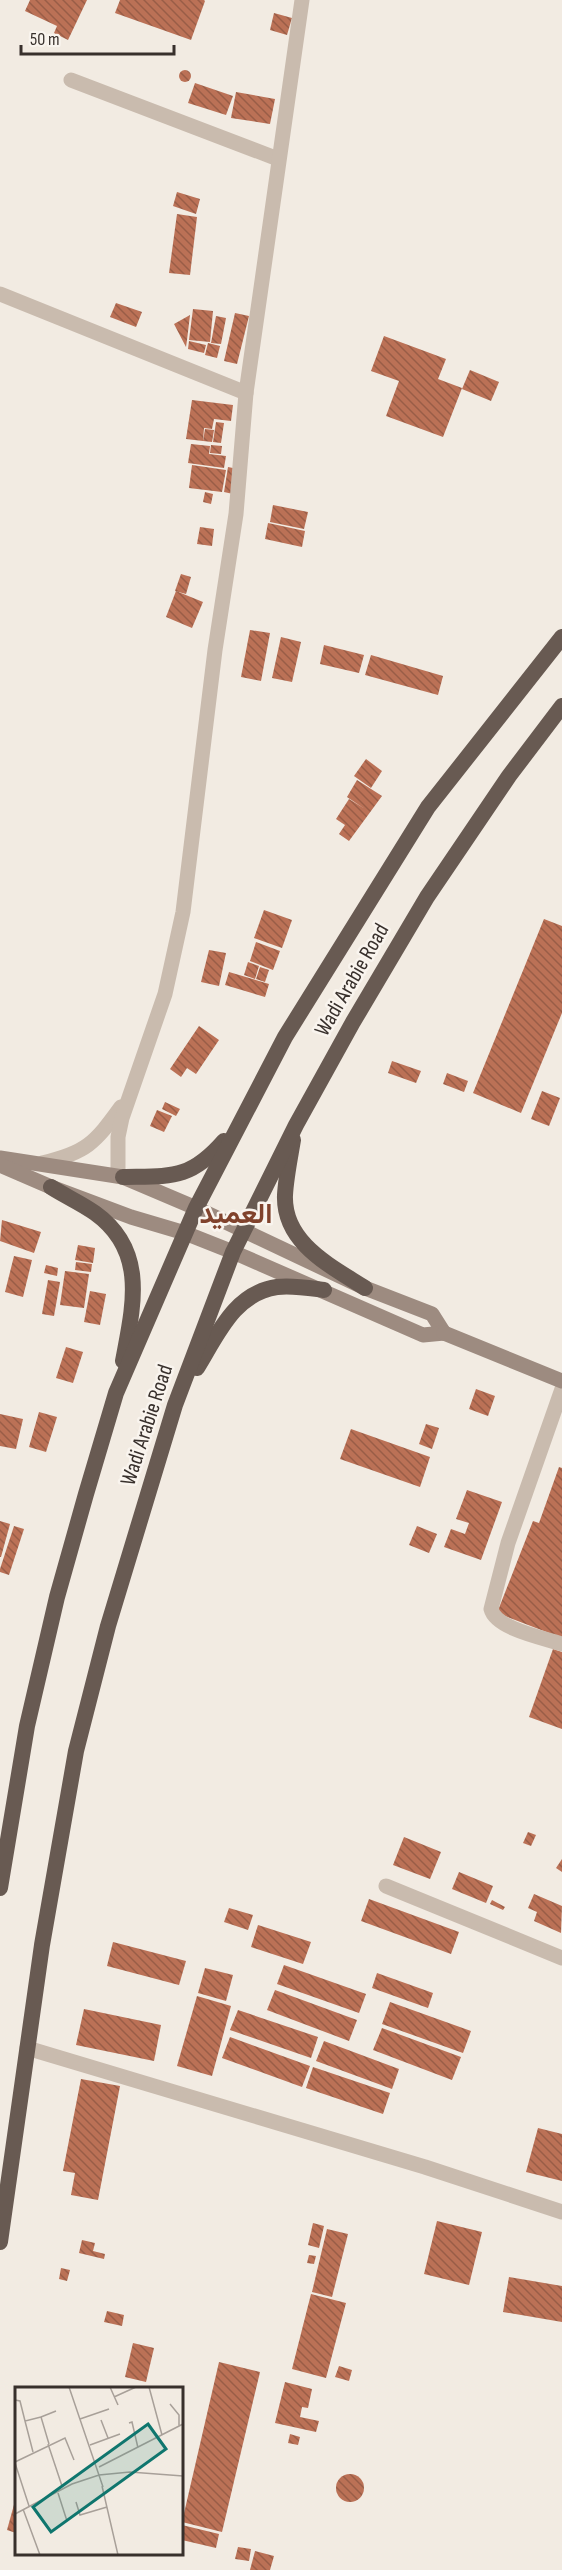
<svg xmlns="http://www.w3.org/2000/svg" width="562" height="2570" font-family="'Sofia Sans Condensed',Vazirmatn,sans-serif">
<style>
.building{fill:url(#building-back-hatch)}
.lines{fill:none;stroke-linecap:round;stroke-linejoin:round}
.minor{stroke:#c9bbae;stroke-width:15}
.secondary{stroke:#9d8b80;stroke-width:15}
.trunk{stroke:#685a52;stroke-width:16}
.labels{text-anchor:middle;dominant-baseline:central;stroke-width:5;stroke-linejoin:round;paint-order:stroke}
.street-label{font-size:22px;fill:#38302c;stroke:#f9f4ee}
.district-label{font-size:28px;font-weight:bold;fill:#80422c;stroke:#f9f4ee}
.inset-road{fill:none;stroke:#a8a099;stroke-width:1.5}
.view{fill:#0f766e;fill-opacity:0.15;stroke:#0f766e;stroke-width:3}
.inset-edge{fill:none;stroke:#38302c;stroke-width:3}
</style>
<defs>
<pattern id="building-back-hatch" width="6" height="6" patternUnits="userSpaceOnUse" patternTransform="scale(1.5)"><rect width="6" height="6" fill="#bb7156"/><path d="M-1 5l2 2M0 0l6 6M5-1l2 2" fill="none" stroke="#995d47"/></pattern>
</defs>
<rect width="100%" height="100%" fill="#f2ebe2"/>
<!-- building -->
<g class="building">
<polygon points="30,0 87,0 68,40 54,33 57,26 25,11"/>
<polygon points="120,0 204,0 205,1 191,40 115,13"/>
<polygon points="274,13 292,18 287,35 270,30"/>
<circle cx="185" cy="76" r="6"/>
<polygon points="195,83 233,96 226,115 188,103"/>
<polygon points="236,92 275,99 270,124 231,118"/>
<polygon points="177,192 200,199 196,214 173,206"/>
<polygon points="177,214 197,217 190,275 169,273"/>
<polygon points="116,303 142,312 136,327 110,317"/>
<polygon points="193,309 213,311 210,342 189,340"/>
<polygon points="235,313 249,316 237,364 224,361"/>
<polygon points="190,315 187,340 184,340 187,340 186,347 174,324"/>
<polygon points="216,316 226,318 221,344 211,343"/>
<polygon points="384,336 446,359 438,379 462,388 443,437 386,416 399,381 371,371"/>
<polygon points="189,341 206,345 204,353 188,349"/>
<polygon points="208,343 220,346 217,358 205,355"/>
<polygon points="470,370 499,382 491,401 462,389"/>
<polygon points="192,400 233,405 231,421 214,419 212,429 204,428 203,441 186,439"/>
<polygon points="216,422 224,423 221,443 213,442"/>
<polygon points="205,429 214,430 212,442 203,441"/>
<polygon points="191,444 210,446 209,454 226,456 224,468 188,463"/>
<polygon points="211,445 222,446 221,454 210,453"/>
<polygon points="192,465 226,470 222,492 189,488"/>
<polygon points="228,467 238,469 233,494 224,492"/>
<polygon points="205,492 213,494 211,504 203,502"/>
<polygon points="273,505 308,512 304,529 270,522"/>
<polygon points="268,523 305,531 302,547 265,539"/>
<polygon points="200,527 214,529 212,546 197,544"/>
<polygon points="181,574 191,577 186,594 175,591"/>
<polygon points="176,591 203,602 192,628 166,617"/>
<polygon points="250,630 270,633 261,681 241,677"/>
<polygon points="281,637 301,642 292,682 272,678"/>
<polygon points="324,645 364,655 359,673 320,664"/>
<polygon points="371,655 443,676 438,695 365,675"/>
<polygon points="366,759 382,771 371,788 354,776"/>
<polygon points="357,780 382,796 349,841 339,834 345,825 336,819 349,799 365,809 347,797"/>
<polygon points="264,910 292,920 282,948 254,938"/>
<polygon points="544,919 562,926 562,1013 521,1113 473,1093"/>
<polygon points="256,942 280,951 273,970 250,961"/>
<polygon points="209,950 226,953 219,986 201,982"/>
<polygon points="248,962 259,966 255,979 244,975"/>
<polygon points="260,967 269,970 265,982 256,979"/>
<polygon points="229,972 269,984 265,997 225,985"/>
<polygon points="199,1026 219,1040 196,1074 187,1068 181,1077 170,1069"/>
<polygon points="392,1061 421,1071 416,1083 388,1073"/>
<polygon points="447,1073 468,1081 464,1092 443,1084"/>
<polygon points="542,1091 560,1098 549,1126 531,1119"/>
<polygon points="165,1102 180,1109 176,1116 162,1109"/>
<polygon points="157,1110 172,1116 164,1132 150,1126"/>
<polygon points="2,1220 41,1232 34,1253 0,1241"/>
<polygon points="78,1245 95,1248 93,1263 75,1260"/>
<polygon points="14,1256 32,1260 23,1297 5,1292"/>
<polygon points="76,1262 92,1264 91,1272 75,1270"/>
<polygon points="46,1265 58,1268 57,1276 44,1273"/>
<polygon points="65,1271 89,1274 84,1308 60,1305"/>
<polygon points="48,1280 60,1282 54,1316 42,1314"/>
<polygon points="90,1291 106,1294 100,1325 84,1322"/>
<polygon points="66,1347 83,1352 73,1383 56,1378"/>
<polygon points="476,1389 495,1396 488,1416 469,1409"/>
<polygon points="39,1412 57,1417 46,1452 29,1447"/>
<polygon points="0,1414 23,1419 16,1449 0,1446"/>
<polygon points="426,1424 439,1428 432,1449 419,1444"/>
<polygon points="351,1429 430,1457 420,1487 340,1459"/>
<polygon points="559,1467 562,1468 562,1638 497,1613 533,1521 539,1523"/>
<polygon points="467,1490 502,1502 481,1560 444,1547 451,1529 465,1534 469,1523 456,1519"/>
<polygon points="0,1521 10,1524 1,1557 0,1557"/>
<polygon points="14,1526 24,1529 9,1575 0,1572 0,1569"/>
<polygon points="417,1526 437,1534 429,1553 409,1545"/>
<polygon points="553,1649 562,1652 562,1729 529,1717"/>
<polygon points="528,1832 536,1835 531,1846 523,1843"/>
<polygon points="404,1837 441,1852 430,1879 393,1865"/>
<polygon points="562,1859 562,1872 556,1868"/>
<polygon points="459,1872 493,1886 486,1903 452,1889"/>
<polygon points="534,1894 562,1906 561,1933 534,1921 537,1912 528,1908"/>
<polygon points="369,1899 459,1932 451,1954 361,1921"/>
<polygon points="492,1900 505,1907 503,1910 490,1904"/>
<polygon points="229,1908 253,1915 248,1930 224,1922"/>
<polygon points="258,1925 311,1942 303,1964 251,1947"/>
<polygon points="113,1942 186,1961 179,1985 107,1966"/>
<polygon points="284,1965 366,1994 359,2013 277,1984"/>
<polygon points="205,1968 233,1975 226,2001 198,1993"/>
<polygon points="377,1973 433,1993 428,2008 372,1988"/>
<polygon points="275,1990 357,2020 349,2041 267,2010"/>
<polygon points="197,1996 231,2006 212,2076 177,2066"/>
<polygon points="390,2002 471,2031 463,2053 382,2024"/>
<polygon points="84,2009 161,2025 154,2061 76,2045"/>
<polygon points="238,2010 318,2037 311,2058 230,2030"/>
<polygon points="382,2028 461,2057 452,2080 373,2050"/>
<polygon points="230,2037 310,2066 302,2087 222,2058"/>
<polygon points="324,2041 399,2069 392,2089 316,2061"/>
<polygon points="313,2067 390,2093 383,2114 306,2088"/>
<polygon points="81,2079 120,2086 98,2200 71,2195 75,2173 63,2171"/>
<polygon points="538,2128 562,2134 562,2181 526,2172"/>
<polygon points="437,2221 482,2232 469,2285 424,2274"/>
<polygon points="313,2223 324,2226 319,2248 308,2245"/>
<polygon points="327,2229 348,2234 332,2297 312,2292"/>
<polygon points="82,2240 95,2243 93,2251 105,2254 104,2259 79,2253"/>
<polygon points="309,2255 316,2256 314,2264 307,2263"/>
<polygon points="61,2268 70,2270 67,2281 59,2279"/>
<polygon points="509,2277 562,2286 562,2322 503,2312"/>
<polygon points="311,2294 346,2303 326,2378 292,2369"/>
<polygon points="107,2311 124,2315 122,2326 104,2322"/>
<polygon points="133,2343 154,2348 146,2382 125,2377"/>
<polygon points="219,2362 260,2372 222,2532 182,2522"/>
<polygon points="339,2366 352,2370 349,2381 335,2377"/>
<polygon points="285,2382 312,2389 308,2408 302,2407 300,2417 319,2421 316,2432 275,2423"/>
<polygon points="290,2434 300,2437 298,2445 288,2443"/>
<circle cx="350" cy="2488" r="14"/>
<polygon points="15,2501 16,2501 16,2533 7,2530"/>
<polygon points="182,2525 219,2534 216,2548 182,2540"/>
<polygon points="238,2547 251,2549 249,2561 235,2559"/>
<polygon points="255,2551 274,2556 270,2570 250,2570"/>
</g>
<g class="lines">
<!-- minor -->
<g class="minor">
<polyline points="71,80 278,159"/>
<polyline points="0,294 246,393"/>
<path d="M 42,1163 C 86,1153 95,1143 121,1107"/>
<polyline points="118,1176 118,1137 122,1118 165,994 183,912 215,650 236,514 246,393 302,0"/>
<path d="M 562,1389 L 508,1543 L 491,1609 C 496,1629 544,1638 562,1644"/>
<polyline points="386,1886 562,1958"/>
<polyline points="27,2048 425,2167 562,2212"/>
</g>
<!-- secondary -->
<g class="secondary">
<polyline points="0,1158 123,1177 196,1208 365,1288 432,1314 444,1333"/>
<polyline points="0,1165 51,1187 131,1217 185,1233 233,1252 423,1335 444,1333"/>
<polyline points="444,1333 562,1381"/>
</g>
<!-- trunk -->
<g class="trunk">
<path d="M 293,1140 C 290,1158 286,1177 285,1195 C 283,1243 331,1266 365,1288"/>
<path d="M 123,1177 C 171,1176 190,1180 224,1141"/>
<path d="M 51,1187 C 65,1196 81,1203 95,1213 C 148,1251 133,1307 123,1361"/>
<path d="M 197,1368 C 217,1336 234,1293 277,1287 C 292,1285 309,1288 324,1290"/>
<polyline points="0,1888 27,1726 57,1597 86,1494 116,1393 196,1208 285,1037 428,807 562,637"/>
<polyline points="0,2242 42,1945 76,1751 108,1626 175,1405 233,1252 296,1125 353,1022 427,897 509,776 562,706"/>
</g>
</g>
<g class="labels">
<!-- street labels -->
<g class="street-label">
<text transform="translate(352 980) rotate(-60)">Wadi Arabie Road</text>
<text transform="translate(147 1425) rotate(-72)">Wadi Arabie Road</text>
</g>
<!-- district labels -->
<g class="district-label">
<text x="236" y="1214">العميد</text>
</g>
</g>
<!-- overview -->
<g transform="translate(15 2387)">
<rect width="168" height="168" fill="#f2ebe2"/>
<path class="inset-road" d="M 54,0 L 88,100M 95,0 L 103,18M 134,0 L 147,48M 99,10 L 121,0M 0,13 L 5,14 L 10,34M 155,17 L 164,28 L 164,39M 65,32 L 94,22M 86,33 L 93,51M 114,36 L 117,35 L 123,61M 33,57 L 47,99M 34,57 L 26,30 L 41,24M 75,58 L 105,47M 18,65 L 10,34 L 26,30M 0,75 L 50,51 L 59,73M 0,76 L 14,119M 84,80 L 168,37M 87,99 L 103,168M 43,106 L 52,134M 61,115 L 65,128 L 92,120M 8,122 L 25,168M 0,127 L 57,97 L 84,88 L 115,85 L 168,89"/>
<path class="view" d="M 133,37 L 151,62 L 36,145 L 18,120 Z"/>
<rect width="168" height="168" class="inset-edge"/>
</g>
<!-- scale -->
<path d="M21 45v9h153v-9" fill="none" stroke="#38302c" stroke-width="3"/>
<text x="30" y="45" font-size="18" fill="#38302c" stroke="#f9f4ee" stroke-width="4.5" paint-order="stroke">50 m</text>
</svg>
